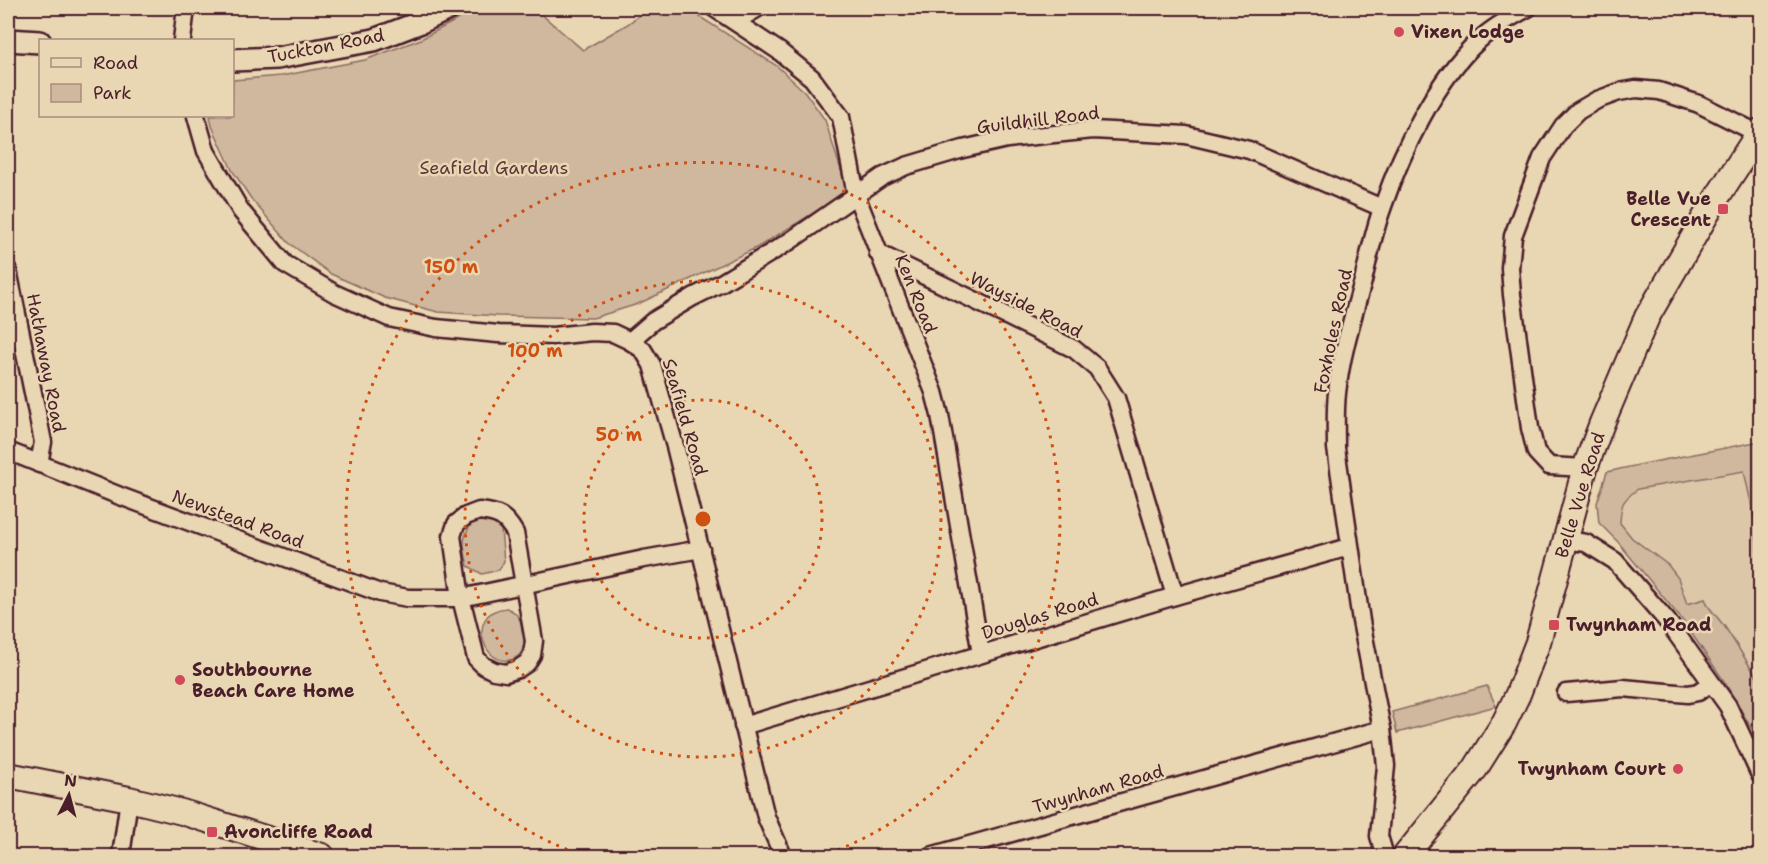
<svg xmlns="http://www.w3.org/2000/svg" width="1768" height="864" font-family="'Shantell Sans',sans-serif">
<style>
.built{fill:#dcc7a8}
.green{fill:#cfb89d;stroke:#8c6c64;stroke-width:1.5}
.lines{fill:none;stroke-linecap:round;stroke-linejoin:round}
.minor-casing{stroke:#4a1f2b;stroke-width:21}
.tertiary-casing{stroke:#4a1f2b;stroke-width:26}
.secondary-casing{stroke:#4a1f2b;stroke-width:28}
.minor{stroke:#e9d6b3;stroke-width:16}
.tertiary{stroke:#e9d6b3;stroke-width:21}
.secondary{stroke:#e9d6b3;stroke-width:24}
.ring{fill:none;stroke:#d05011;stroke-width:3;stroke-dasharray:3 6}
.poi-dot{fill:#d1495b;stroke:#e9d6b3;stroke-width:2}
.labels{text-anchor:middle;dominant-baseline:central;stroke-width:5;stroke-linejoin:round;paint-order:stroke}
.poi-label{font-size:18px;font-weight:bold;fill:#4a1f2b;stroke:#e9d6b3;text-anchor:start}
.street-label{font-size:18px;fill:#4a1f2b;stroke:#e9d6b3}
.park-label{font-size:18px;fill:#5e363c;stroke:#e9d6b3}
.centre{fill:#d05011;stroke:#e9d6b3;stroke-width:3}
.ring-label{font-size:18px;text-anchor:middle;font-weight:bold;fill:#d05011;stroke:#e9d6b3;stroke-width:5;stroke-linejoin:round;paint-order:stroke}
</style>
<rect width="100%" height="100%" fill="#e9d6b3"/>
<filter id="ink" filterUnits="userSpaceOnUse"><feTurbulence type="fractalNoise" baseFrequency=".0167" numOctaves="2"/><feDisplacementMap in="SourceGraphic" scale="12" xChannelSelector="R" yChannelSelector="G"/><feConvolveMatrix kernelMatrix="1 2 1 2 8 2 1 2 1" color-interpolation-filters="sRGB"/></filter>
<g filter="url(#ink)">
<!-- built -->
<polygon class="built" points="1760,441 1760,748 1753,731 1724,681 1683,621 1618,542 1599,523 1597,503 1607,472 1661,459 1689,456"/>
<!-- green -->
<g class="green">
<polygon points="479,8 534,8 583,50 626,25 650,8 686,8 777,66 805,92 825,120 848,192 758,247 638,304 593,318 498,316 438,312 385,298 331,274 289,243 252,200 232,170 212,126 210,116 232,116 233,80 281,76 365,60 421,39"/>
<path d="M 1760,441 L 1760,563 L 1758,563 L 1756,526 L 1744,471 L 1638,489 C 1622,500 1621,504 1620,523 L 1632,538 L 1668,565 L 1678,578 L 1687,604 L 1705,599 L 1709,607 L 1725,627 L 1760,682 L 1757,697 L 1760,699 L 1760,748 L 1753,731 L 1724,681 L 1683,621 L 1618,542 L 1599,523 L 1597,503 L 1607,472 C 1658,460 1709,452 1760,441 Z"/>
<path d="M 480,521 L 492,522 L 501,530 L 504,561 L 499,570 L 482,574 L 468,566 C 464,548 460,539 472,523 Z"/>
<path d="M 507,608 C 510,610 513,611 515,613 C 524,622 529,648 518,656 C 487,678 461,611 507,608 Z"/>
<polygon points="1487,686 1496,706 1397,733 1392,712"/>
</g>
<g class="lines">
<defs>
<g id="minor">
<polyline points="714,8 779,51 812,78 841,117 856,195 934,392 940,415 981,654"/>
<polyline points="736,21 758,8"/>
<polyline points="182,40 186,8"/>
<polyline points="196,116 206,151 241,211 285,264 334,293 389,318 436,328 498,334 553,336 592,332 613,333 630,341 643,350 652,365 676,450 766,817 783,856"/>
<polyline points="878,253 1074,349 1097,368 1116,398 1175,596"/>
<polyline points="8,270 43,442 39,464"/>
<polyline points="630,341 653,321 693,297 721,283 790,241 882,177 906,166 963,149 1007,139 1093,130 1186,135 1249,150 1382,208"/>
<polyline points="8,451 120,496 380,593 408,598 461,598 644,559 701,549"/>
<polyline points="1585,468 1549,466 1536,452 1530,428 1512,295 1510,268 1513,236 1542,158 1563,126 1578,111 1597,100 1619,92 1636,89 1659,91 1699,104 1759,134"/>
<path d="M 479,511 C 499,513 505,516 515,533 L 534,641 L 532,655 L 527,663 L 518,669 L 506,673 L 494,671 L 484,666 L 476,658 L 461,598 L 452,536 L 456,524 L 466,516 Z"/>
<polyline points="1566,540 1586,543 1615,561 1668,622 1728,706 1760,775"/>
<polyline points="1566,693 1623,688 1688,694 1698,692 1711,683"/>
<polyline points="743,726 1175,596 1349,547"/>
<polyline points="121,856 129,799"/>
<polyline points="930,856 1382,729"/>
<path d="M 1385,856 L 1379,836 L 1386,766 L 1382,729 L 1361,621 L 1336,448 C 1336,429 1335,411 1337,393 C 1341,355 1353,317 1363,281 C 1369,256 1374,230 1383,206 C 1402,151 1435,81 1478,41 C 1493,27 1511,17 1528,8"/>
</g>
<g id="tertiary">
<polyline points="8,40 40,42"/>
<polyline points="232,60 277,58 374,40 421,22 450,8"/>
</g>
<g id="secondary">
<polyline points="8,775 129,799 182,812 322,856"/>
<polyline points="1405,856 1475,769 1504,723 1518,694 1538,642 1585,468 1602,423 1647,317 1712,205 1760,131"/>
</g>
</defs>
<!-- minor casing -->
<use href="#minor" class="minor-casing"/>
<!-- tertiary casing -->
<use href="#tertiary" class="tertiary-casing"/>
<!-- secondary casing -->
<use href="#secondary" class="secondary-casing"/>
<!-- minor -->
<use href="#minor" class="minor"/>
<!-- tertiary -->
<use href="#tertiary" class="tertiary"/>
<!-- secondary -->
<use href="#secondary" class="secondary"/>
</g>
</g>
<!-- distance rings -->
<g class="ring">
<circle cx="703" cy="519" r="119"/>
<circle cx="703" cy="519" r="238"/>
<path d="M584 856A357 357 0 1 1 822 856"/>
</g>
<!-- markers -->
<g class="poi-dot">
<circle cx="1399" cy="32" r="6"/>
<rect x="1717" y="203" width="12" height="12" rx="3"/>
<rect x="1548" y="619" width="12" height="12" rx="3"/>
<circle cx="180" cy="680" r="6"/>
<circle cx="1678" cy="769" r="6"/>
<rect x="206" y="826" width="12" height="12" rx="3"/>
</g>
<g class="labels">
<!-- poi labels -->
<g class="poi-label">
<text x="1411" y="32">Vixen Lodge</text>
<text x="1711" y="199" text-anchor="end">Belle Vue<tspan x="1711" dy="21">Crescent</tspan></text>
<text x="1566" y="625">Twynham Road</text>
<text x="192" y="670">Southbourne<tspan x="192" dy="21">Beach Care Home</tspan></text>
<text x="1666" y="769" text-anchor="end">Twynham Court</text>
<text x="224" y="832">Avoncliffe Road</text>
</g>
<!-- street labels -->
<g class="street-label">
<text transform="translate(326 46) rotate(-11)">Tuckton Road</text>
<text transform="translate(1038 120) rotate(-7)">Guildhill Road</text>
<text transform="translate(916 294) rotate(68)">Ken Road</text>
<text transform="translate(1026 305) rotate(27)">Wayside Road</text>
<text transform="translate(1333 331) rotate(-78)">Foxholes Road</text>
<text transform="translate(46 363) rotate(79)">Hathaway Road</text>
<text transform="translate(685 417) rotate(74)">Seafield Road</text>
<text transform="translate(1580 495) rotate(-73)">Belle Vue Road</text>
<text transform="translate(238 519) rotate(20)">Newstead Road</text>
<text transform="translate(1040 616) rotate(-17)">Douglas Road</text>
<text transform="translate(1098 789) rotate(-16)">Twynham Road</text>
</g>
<!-- park labels -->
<g class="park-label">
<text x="494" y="168">Seafield Gardens</text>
</g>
</g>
<circle cx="703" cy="519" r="9" class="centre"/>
<g class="ring-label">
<text x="451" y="273">150 m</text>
<text x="535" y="357">100 m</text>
<text x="619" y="441">50 m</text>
</g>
<!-- margin -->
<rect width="1768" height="864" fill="none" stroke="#e9d6b3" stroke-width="30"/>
<rect x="15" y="15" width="1738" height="834" fill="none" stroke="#4a1f2b" stroke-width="2" filter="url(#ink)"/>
<!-- legend -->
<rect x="39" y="39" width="195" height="78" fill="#e9d6b3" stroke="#a98d7d" stroke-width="1.5"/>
<rect x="51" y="58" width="30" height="9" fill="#e9d6b3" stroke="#a98d7d" stroke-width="1.5"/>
<text x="93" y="69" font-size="18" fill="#4a1f2b">Road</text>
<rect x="51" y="84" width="30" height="18" fill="#cfb89d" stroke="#a98d7d" stroke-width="1.5"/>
<text x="93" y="99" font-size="18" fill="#4a1f2b">Park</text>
<!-- north arrow -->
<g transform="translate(69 795) rotate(6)" stroke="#e9d6b3" stroke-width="4.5" paint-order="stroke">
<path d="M0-4.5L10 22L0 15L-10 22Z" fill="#4a1f2b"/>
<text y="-9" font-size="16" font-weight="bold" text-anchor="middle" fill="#4a1f2b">N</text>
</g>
</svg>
